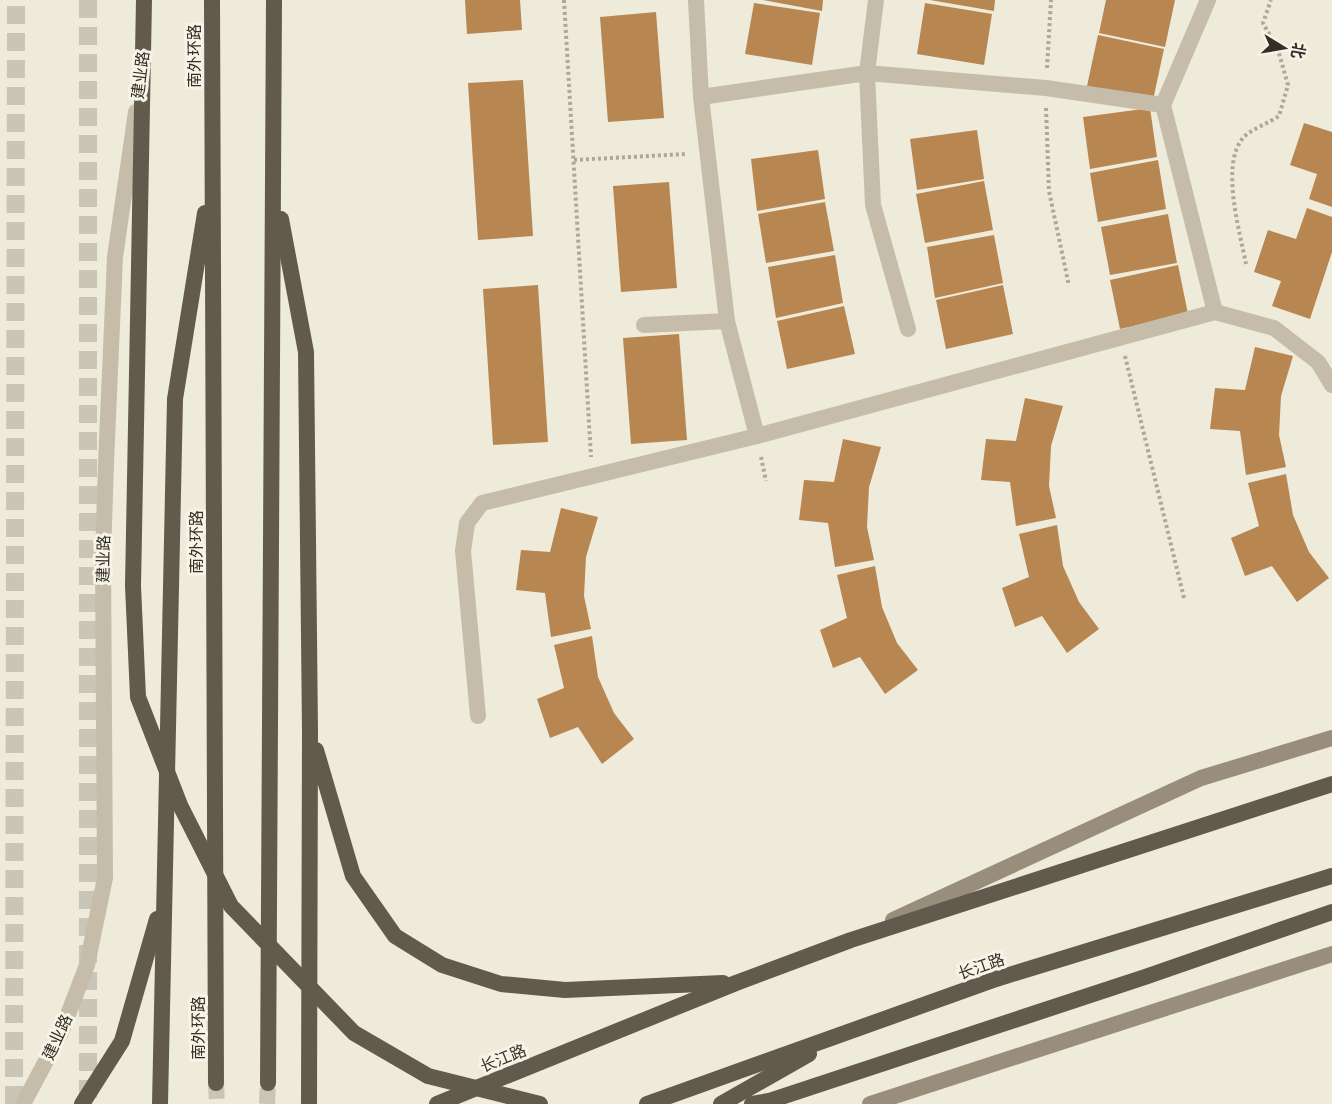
<svg xmlns="http://www.w3.org/2000/svg" width="1332" height="1104" font-family="Inter,'Noto Sans SC',sans-serif">
<style>
.building{fill:#b78651}
.lines{fill:none;stroke-linecap:round;stroke-linejoin:round}
.trunk-tunnel{stroke:#c9c5b7;stroke-width:16;stroke-dasharray:16 8;stroke-linecap:butt}
.motorway-tunnel{stroke:#c9c5b7;stroke-width:18;stroke-dasharray:18 9;stroke-linecap:butt}
.path{stroke:#b0a893;stroke-width:4;stroke-dasharray:3 3;stroke-linecap:butt}
.minor{stroke:#c5bda9;stroke-width:16}
.secondary{stroke:#988e7b;stroke-width:16}
.trunk{stroke:#635a4e;stroke-width:16}
.labels{text-anchor:middle;dominant-baseline:central;stroke-width:6;stroke-linejoin:round;paint-order:stroke}
.street-label{font-size:16px;fill:#332e28;stroke:#f7f4e7}
</style>
<rect width="100%" height="100%" fill="#eeebdb"/>
<!-- building -->
<g class="building">
<polygon points="465,0 520,0 522,30 467,34"/>
<polygon points="763,0 823,0 822,11"/>
<polygon points="930,0 995,0 994,11"/>
<polygon points="1106,0 1175,0 1165,47 1099,33"/>
<polygon points="754,3 820,13 812,65 745,54"/>
<polygon points="925,3 992,14 984,65 917,54"/>
<polygon points="656,12 664,118 608,122 600,17"/>
<polygon points="1098,35 1164,49 1153,100 1087,86"/>
<polygon points="523,80 533,236 478,240 468,83"/>
<polygon points="1150,108 1157,157 1090,169 1083,117"/>
<polygon points="1304,123 1332,132 1332,207 1309,199 1317,174 1290,165"/>
<polygon points="977,130 984,179 917,190 910,139"/>
<polygon points="818,150 825,199 757,211 751,159"/>
<polygon points="1158,160 1166,209 1098,222 1090,173"/>
<polygon points="984,181 993,230 925,243 916,194"/>
<polygon points="669,182 677,288 621,292 613,186"/>
<polygon points="825,202 834,251 766,263 758,214"/>
<polygon points="1307,208 1332,217 1332,252 1310,319 1272,306 1281,281 1254,272 1268,230 1296,239"/>
<polygon points="1168,214 1177,263 1110,275 1101,227"/>
<polygon points="994,235 1003,283 935,298 927,247"/>
<polygon points="835,255 843,303 776,318 768,267"/>
<polygon points="1178,265 1188,314 1120,329 1110,280"/>
<polygon points="538,285 548,442 493,445 483,289"/>
<polygon points="1003,285 1013,334 946,349 936,300"/>
<polygon points="844,306 855,354 787,369 777,321"/>
<polygon points="679,334 687,440 631,444 623,338"/>
<polygon points="1255,347 1293,356 1281,396 1279,435 1286,467 1246,475 1240,431 1210,429 1215,388 1245,390"/>
<polygon points="1025,398 1063,406 1051,446 1049,486 1056,518 1016,526 1010,482 981,480 986,439 1016,441"/>
<polygon points="843,439 881,447 869,487 867,527 874,560 835,567 828,523 799,520 804,480 834,482"/>
<polygon points="1286,474 1293,515 1309,552 1329,578 1297,602 1272,566 1245,576 1231,538 1259,526 1248,483"/>
<polygon points="561,508 598,517 586,557 584,596 591,629 551,637 545,593 516,590 521,550 550,552"/>
<polygon points="1057,525 1063,566 1079,602 1099,629 1067,653 1042,616 1015,627 1002,588 1029,577 1019,534"/>
<polygon points="875,566 882,607 897,643 918,670 885,694 860,657 833,668 820,630 847,618 837,575"/>
<polygon points="592,636 598,677 614,713 634,739 602,764 578,727 550,738 537,699 564,688 554,645"/>
</g>
<g class="lines">
<!-- trunk-tunnel -->
<g class="trunk-tunnel">
<polyline points="216,1083 217,1104"/>
<polyline points="267,1104 268,1083"/>
</g>
<!-- motorway-tunnel -->
<g class="motorway-tunnel">
<polyline points="88,0 88,1102"/>
<polyline points="14,1104 16,0"/>
</g>
<!-- path -->
<g class="path">
<polyline points="564,0 591,457"/>
<polyline points="1047,68 1051,0"/>
<polyline points="1046,108 1049,191 1069,286"/>
<polyline points="574,160 686,154"/>
<path d="M 1246,264 C 1240,232 1220,165 1243,138 C 1251,129 1269,123 1279,116 L 1288,85 L 1278,50 L 1263,23 L 1271,0"/>
<polyline points="1125,356 1184,598"/>
<polyline points="761,457 766,481"/>
</g>
<!-- minor -->
<g class="minor">
<polyline points="696,0 701,97 727,321 757,436"/>
<polyline points="876,0 867,73 873,205 908,329"/>
<polyline points="1208,0 1163,105 1215,312"/>
<polyline points="701,97 867,73 1046,88 1163,105"/>
<polyline points="644,325 727,321"/>
<polyline points="478,716 463,551 467,523 482,503 757,436 1215,312 1274,328 1318,362 1332,385"/>
<polyline points="23,1104 61,1033 87,965 105,878 103,556 106,463 115,257 136,112"/>
</g>
<!-- secondary -->
<g class="secondary">
<polyline points="893,920 1201,778 1332,738"/>
<polyline points="870,1104 1332,954"/>
</g>
<!-- trunk -->
<g class="trunk">
<polyline points="144,0 133,586 138,697 180,805 231,906 354,1033 428,1076 540,1104"/>
<polyline points="212,0 216,1083"/>
<polyline points="281,219 306,352 310,731 309,1104"/>
<polyline points="316,750 353,876 395,936 442,965 501,984 565,990 723,983"/>
<polyline points="268,1083 274,0"/>
<polyline points="82,1104 122,1041 157,919"/>
<polyline points="160,1104 175,399 205,213"/>
<polyline points="437,1104 736,983 851,940 1332,784"/>
<polyline points="647,1104 996,979 1332,876"/>
<polyline points="721,1104 809,1054"/>
<polyline points="752,1104 769,1101 1145,977 1332,912"/>
</g>
</g>
<g class="labels">
<!-- street labels -->
<g class="street-label">
<text transform="translate(194 56) rotate(-90)">南外环路</text>
<text transform="translate(140 75) rotate(-83)">建业路</text>
<text transform="translate(196 542) rotate(-90)">南外环路</text>
<text transform="translate(103 559) rotate(-89)">建业路</text>
<text transform="translate(981 966) rotate(-19)">长江路</text>
<text transform="translate(198 1028) rotate(-90)">南外环路</text>
<text transform="translate(57 1037) rotate(-65)">建业路</text>
<text transform="translate(503 1058) rotate(-22)">长江路</text>
</g>
</g>
<!-- north arrow -->
<g transform="translate(1284 48) rotate(101)" stroke="#f7f4e7" stroke-width="4.5" paint-order="stroke">
<path d="M0-4.5L10 22L0 15L-10 22Z" fill="#332e28"/>
<text y="-9" font-size="16" font-weight="bold" text-anchor="middle" fill="#332e28">北</text>
</g>
</svg>
